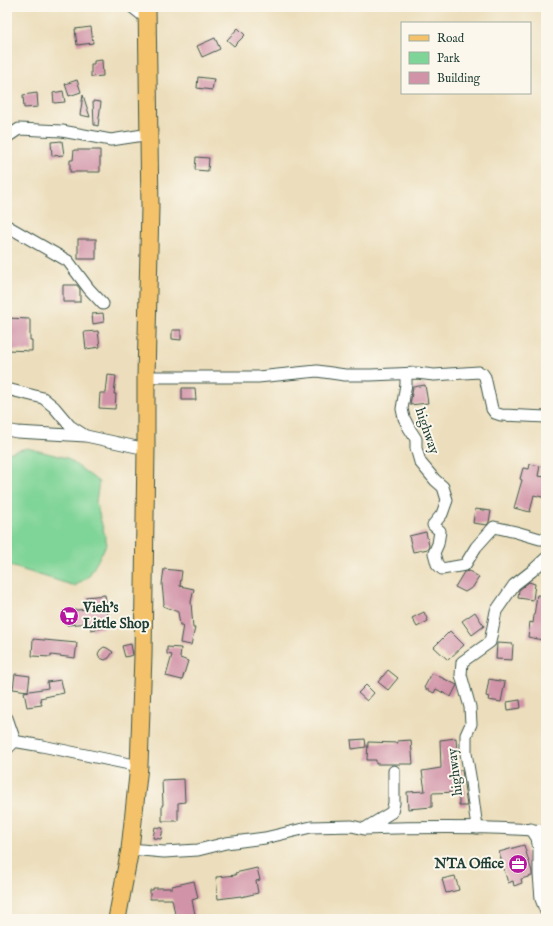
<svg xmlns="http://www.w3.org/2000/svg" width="553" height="926" font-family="'IM FELL English',serif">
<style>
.green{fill:#7fd497;stroke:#4f8866}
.building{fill:#d193a8}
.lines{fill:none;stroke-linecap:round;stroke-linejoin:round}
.street-casing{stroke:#3e5548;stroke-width:13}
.primary-casing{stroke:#3e5548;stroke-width:19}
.street{stroke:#fff;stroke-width:11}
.primary{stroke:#f3c26a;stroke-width:17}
.labels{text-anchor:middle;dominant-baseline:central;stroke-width:4;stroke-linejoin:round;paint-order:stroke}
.street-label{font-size:14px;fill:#1f3d34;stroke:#fbf7ec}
.poi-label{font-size:14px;font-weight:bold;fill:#1f3d34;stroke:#fbf7ec;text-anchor:start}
</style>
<rect width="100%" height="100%" fill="#fbf7ec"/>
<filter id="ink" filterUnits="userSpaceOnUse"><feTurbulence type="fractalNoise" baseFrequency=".025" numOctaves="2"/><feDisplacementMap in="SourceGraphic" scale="8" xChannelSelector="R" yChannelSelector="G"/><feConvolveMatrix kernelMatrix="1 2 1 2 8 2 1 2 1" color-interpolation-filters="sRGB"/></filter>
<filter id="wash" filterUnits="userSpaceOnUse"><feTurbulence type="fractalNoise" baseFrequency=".012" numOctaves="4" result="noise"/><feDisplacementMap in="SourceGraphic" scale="16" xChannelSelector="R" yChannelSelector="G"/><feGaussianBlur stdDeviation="0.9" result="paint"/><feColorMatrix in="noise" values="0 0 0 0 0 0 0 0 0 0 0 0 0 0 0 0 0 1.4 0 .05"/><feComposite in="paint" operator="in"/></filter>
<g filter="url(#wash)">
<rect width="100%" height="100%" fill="#ecdebc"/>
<!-- green -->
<polygon class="green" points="27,448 67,458 99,482 96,502 107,544 89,576 75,586 7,565 7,453"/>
<g id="blocks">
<!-- building -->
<g class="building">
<polygon points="91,27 93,43 77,45 75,29"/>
<polygon points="238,28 245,35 234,46 227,40"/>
<polygon points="215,38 220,49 202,57 197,46"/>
<polygon points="102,60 103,76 91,77 91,64 94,64 94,61"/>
<polygon points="198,77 214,79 212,90 197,88"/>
<polygon points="77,80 81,92 69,96 65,84"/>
<polygon points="63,91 65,102 54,103 53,93"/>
<polygon points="37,93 38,107 24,108 23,95"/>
<polygon points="83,95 90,117 80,115"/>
<polygon points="93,101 101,102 98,126 94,125"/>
<polygon points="62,141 64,155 52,156 51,142"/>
<polygon points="74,150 100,150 100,172 70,172 70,160 73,160"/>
<polygon points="196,157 209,158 208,171 195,170"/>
<rect x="78" y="239" width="18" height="20"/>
<polygon points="63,285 77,285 80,289 80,302 63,302"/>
<polygon points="103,313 104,322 93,324 92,314"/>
<polygon points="7,318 30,319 30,340 32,340 32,351 7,350"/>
<polygon points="172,330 181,330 181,340 172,339"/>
<polygon points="98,331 100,347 86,349 84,332"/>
<polygon points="108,375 116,376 114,394 116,394 115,409 99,408 100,393 106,393"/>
<polygon points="425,385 428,403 410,405 413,387"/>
<polygon points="182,388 195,388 196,400 182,400"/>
<polygon points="530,464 540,466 538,476 546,477 546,498 534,495 530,512 514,508 522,480 520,479 523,468 529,469"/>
<polygon points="475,509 491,511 489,522 487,525 473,523"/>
<polygon points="426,532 429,546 428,549 413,552 409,536"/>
<polygon points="164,569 182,571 180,586 194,589 191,602 193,628 195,628 191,645 180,643 183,625 180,625 178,612 163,606 164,604 162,584"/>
<polygon points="469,571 479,577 473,587 465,592 455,587 464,572"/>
<polygon points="529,582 535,584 533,600 518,598 519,590"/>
<polygon points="105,595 108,617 105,618 107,627 91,630 90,623 67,625 66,611 88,609 86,597"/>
<polygon points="537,595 546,596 546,620 543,640 528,637 530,622 533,623"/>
<polygon points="424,612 428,621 417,627 412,618"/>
<polygon points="475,612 484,626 472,635 462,621"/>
<polygon points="450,631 464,645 448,660 434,647"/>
<polygon points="33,639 77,643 75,658 51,655 51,657 32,656"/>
<polygon points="497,643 513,644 512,660 496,659"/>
<polygon points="131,644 133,655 125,657 122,646"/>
<polygon points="104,647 107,648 113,652 109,658 105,660 100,658 98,654 100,650"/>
<polygon points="167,647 181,648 180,658 188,661 182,680 166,676 172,655 167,654"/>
<polygon points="388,670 398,678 388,690 378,682"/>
<polygon points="432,673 457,685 451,697 436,689 434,693 424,688"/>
<polygon points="15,674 30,676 28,691 13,689"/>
<polygon points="489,679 505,682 501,702 488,700 489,697 486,696"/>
<polygon points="61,680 64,693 40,698 42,705 27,707 24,692 48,688 47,682"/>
<polygon points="366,685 374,693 367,701 358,693"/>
<polygon points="520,700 521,708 508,710 507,702"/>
<polygon points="456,738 457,754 455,755 456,770 462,770 467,806 459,806 459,792 432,793 432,807 408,809 407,792 425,791 422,771 441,768 440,740"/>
<polygon points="365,739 366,747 352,749 351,740"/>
<polygon points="411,740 413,764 376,764 376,760 367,760 368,742 398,743 397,741"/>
<polygon points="184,779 185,802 178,803 178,821 162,821 162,805 163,805 162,780"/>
<polygon points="155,827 163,828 161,839 153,838"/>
<polygon points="524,845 532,872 532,876 521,879 522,883 514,886 513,881 508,883 499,852"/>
<polygon points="257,868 260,880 256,881 258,893 241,897 241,896 218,899 216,877 236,875 235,873"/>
<polygon points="455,876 459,890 446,893 442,879"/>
<polygon points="194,881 198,898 192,900 196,919 176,919 172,899 150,899 150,890 153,890 153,888 172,888 172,886"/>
</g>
</g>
</g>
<g filter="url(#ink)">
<use href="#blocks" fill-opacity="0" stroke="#3e5548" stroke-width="1"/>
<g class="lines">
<defs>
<g id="street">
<polyline points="132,7 147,19"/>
<polyline points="7,137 19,129 62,131 111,140 150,134"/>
<polyline points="7,226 68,261 89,289 103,304"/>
<polyline points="406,374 406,384 402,409 404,418 409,428 416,439 416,448 420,462 435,480 443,487 447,500 442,514 433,525 440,531 438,544 434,553 437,564 442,569 465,565 476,547 494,527 516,532 540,539 546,539"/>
<polyline points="146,377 258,377 317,371 345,375 371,375 417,373 434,375 479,372 483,374 485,377 492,409 495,413 501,415 546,417"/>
<polyline points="7,389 43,398 54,407 70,426 84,435"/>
<polyline points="7,430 17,432 86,436 146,449"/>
<polyline points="7,718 15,741 7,749"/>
<polyline points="7,740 42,746 139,766"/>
<polyline points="477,828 471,782 466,753 466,735 471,724 470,707 461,675 462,662 490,642 496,611 514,585 532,571 546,558"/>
<path d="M 365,829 C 425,827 486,826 546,831"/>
<polyline points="531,829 537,838 539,850 539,874 541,899 546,912"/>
<polyline points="130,849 164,852 198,850 226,843 265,838 311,827 352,826 364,829 392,812 394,803 394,771"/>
</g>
<polyline id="primary" points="117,919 130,849 139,766 143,656 146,449 146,377 150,207 147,7"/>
</defs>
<!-- street casing -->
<use href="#street" class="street-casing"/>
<!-- primary casing -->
<use href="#primary" class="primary-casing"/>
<!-- street -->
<use href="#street" class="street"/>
<!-- primary -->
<use href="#primary" class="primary"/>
</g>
</g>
<!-- icons -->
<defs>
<symbol id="supermarket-disc" viewBox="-11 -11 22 22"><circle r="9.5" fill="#b5179e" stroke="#fbf7ec"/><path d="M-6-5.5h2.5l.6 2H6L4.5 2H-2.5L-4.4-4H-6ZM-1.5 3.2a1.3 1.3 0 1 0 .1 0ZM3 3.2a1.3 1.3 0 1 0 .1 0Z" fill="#fff"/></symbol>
<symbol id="office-disc" viewBox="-11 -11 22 22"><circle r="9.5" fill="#b5179e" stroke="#fbf7ec"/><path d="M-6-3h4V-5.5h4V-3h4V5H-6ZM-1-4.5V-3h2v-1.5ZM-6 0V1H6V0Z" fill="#fff"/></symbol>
</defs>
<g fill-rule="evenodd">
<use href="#supermarket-disc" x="58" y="605" width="22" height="22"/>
<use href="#office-disc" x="507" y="853" width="22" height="22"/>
</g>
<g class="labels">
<!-- street labels -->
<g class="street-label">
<text transform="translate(427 431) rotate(71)">highway</text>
<text transform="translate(455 772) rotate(-97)">highway</text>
</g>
<!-- poi labels -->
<g class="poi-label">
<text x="83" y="608">Vieh's<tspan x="83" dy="16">Little Shop</tspan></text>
<text x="504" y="864" text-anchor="end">NTA Office</text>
</g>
</g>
<!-- margin -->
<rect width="553" height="926" fill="none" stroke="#fbf7ec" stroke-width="24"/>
<!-- legend -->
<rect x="401" y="22" width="130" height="72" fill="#fbf7ec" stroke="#a3ada2"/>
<rect x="409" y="35" width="20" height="6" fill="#f3c26a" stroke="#a3ada2"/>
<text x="437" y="42" font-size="12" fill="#1f3d34">Road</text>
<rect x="409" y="52" width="20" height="12" fill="#7fd497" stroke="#a3ada2"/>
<text x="437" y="62" font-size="12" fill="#1f3d34">Park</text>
<rect x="409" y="72" width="20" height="12" fill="#d193a8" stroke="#a3ada2"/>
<text x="437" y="82" font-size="12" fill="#1f3d34">Building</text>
</svg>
